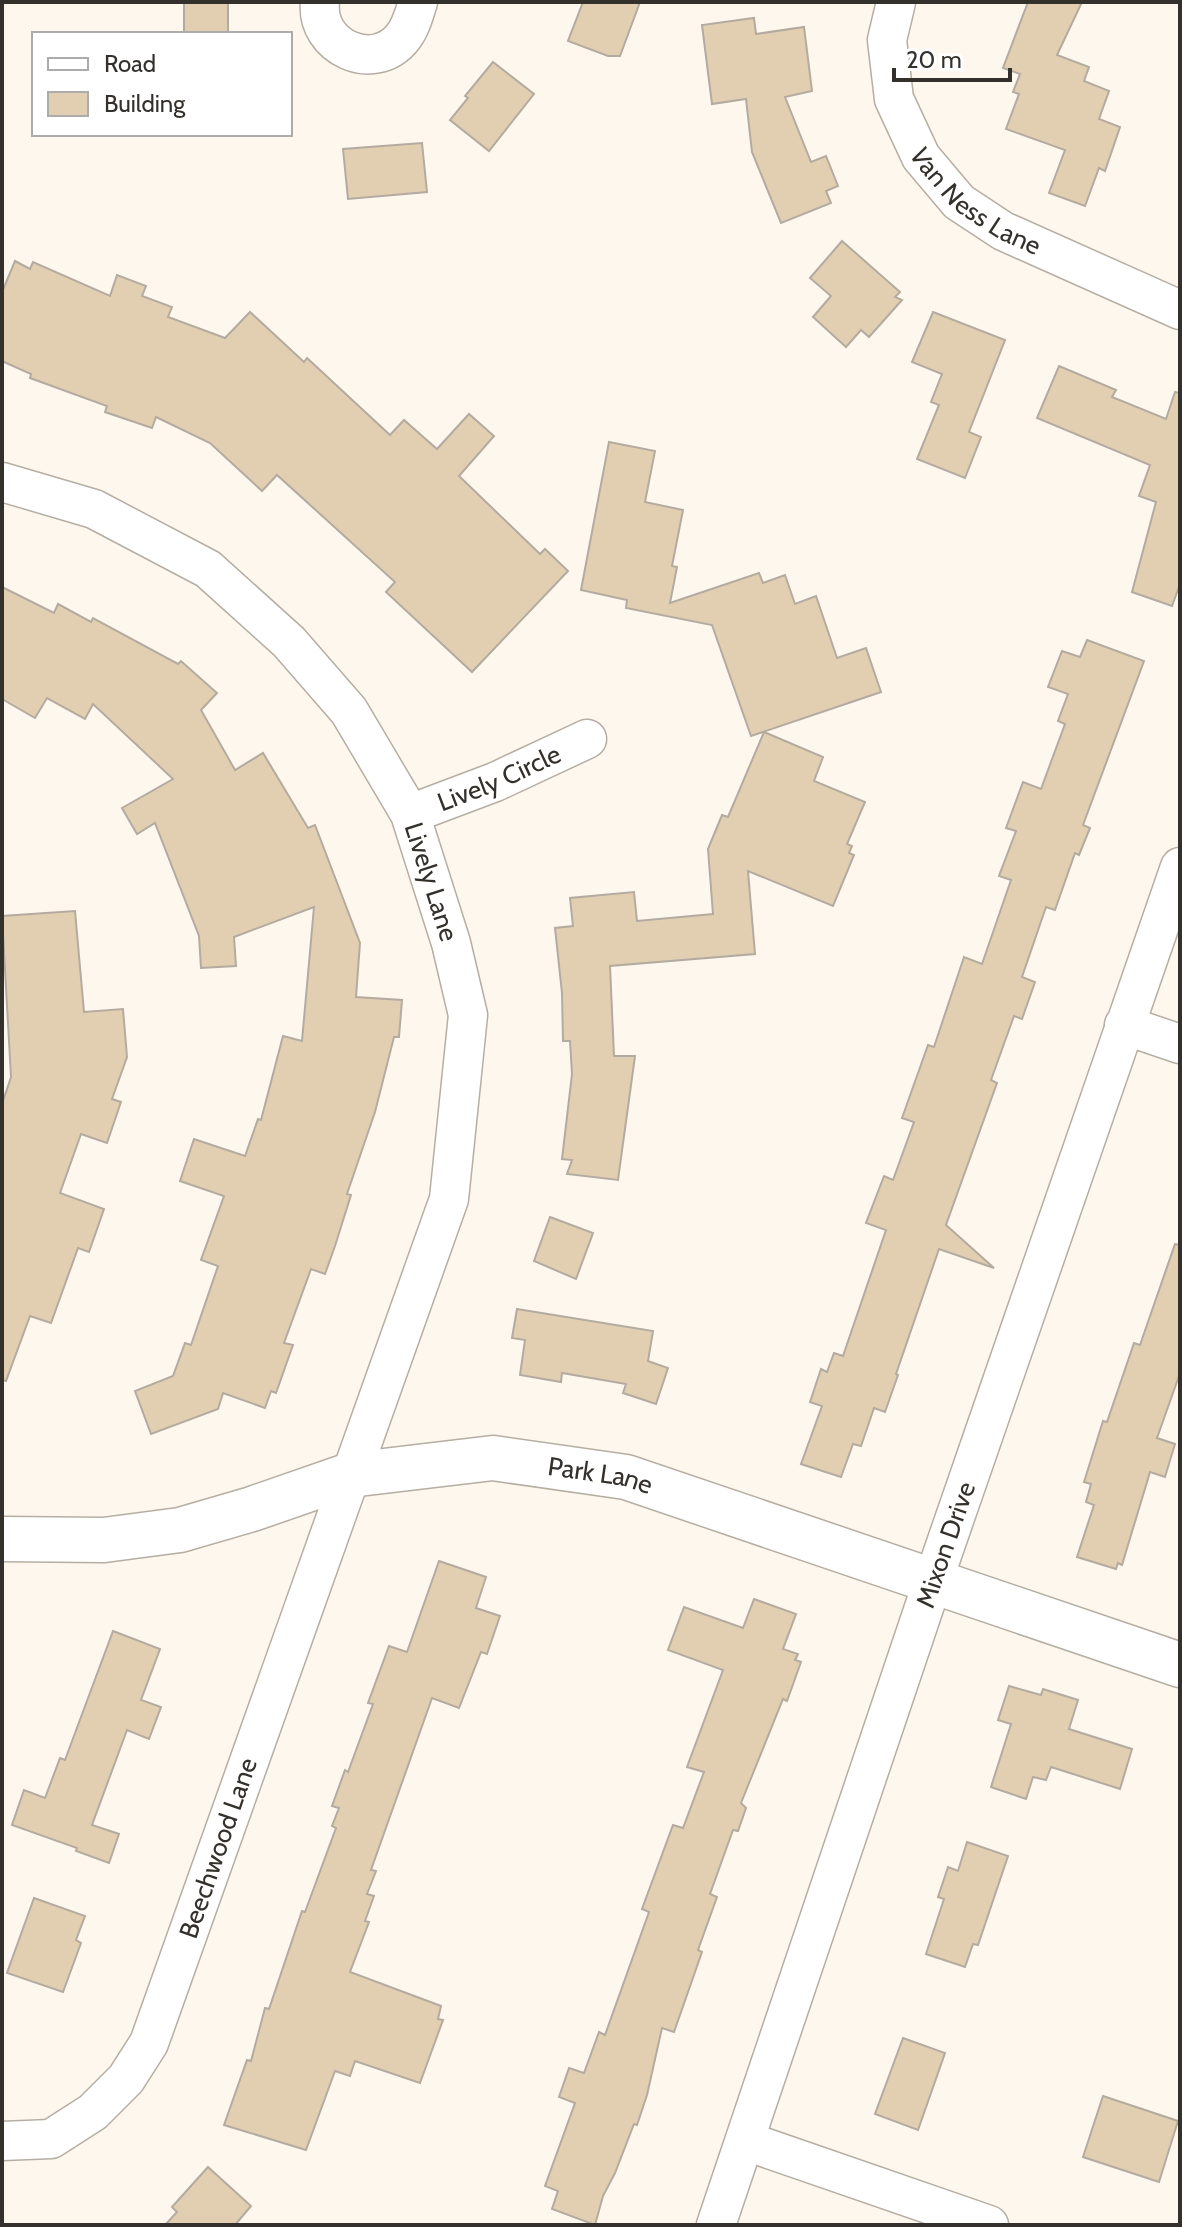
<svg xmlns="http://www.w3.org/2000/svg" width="1182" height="2227" font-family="Cabin,sans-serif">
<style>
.building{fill:#e2cfb2;stroke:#b4aba0;stroke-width:2}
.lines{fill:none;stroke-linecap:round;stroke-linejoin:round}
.street-casing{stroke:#b6aea2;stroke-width:41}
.secondary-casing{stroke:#b6aea2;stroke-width:47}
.street{stroke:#fff;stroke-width:38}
.secondary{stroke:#fff;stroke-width:44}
.labels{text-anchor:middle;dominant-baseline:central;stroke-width:8;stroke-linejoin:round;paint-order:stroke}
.street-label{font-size:26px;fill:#34302b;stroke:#fff}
</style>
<rect width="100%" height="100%" fill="#fef7ed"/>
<!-- building -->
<g class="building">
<rect x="184" y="2" width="44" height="32"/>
<polygon points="583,2 640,2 620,56 608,56 568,41"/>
<polygon points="1028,2 1082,2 1057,55 1089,67 1084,81 1109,91 1099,119 1120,127 1105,171 1099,168 1085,206 1049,193 1065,150 1006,129 1019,94 1013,92 1020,74 1003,68"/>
<polygon points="754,18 756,34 804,27 812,91 785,97 811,162 826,156 838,186 826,191 831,203 781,223 752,152 746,99 712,104 702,25"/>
<polygon points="493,62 534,94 489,151 450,120 468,98 465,96"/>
<polygon points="422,143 427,192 348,199 343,149"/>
<polygon points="842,241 900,292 895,297 902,300 869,337 861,330 846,347 813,317 831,296 810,278"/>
<polygon points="15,261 30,269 33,262 110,296 117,275 146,286 142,296 172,307 168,317 225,338 250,312 304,362 307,358 390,435 404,420 437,449 469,414 494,436 459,476 540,554 545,549 568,571 472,672 386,592 395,582 277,475 262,491 210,443 156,417 152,428 105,412 107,406 30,378 31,374 2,361 2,292"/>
<polygon points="933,312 1005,340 969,432 981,437 965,478 917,459 939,405 931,402 942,374 912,362"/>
<polygon points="1059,366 1116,390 1112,397 1166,419 1175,392 1180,393 1180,584 1172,606 1132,592 1156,502 1139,496 1150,465 1037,418"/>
<polygon points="609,442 655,451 645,502 683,510 672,566 677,567 670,603 759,573 763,583 785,575 795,604 816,596 837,658 866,648 881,692 751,736 712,625 626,608 627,600 581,590"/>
<polygon points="2,587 54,613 58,604 91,622 93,618 178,664 181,661 217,693 201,710 235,770 263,753 308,828 315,825 360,943 356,997 402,1000 399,1037 394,1037 375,1112 347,1194 351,1195 335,1246 325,1274 311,1269 284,1343 293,1345 276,1393 271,1391 265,1408 223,1393 218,1409 151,1434 135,1391 173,1376 185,1343 191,1345 218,1266 201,1260 224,1196 180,1181 194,1139 245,1156 258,1119 261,1120 283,1036 302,1041 314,907 234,937 236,966 201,968 199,936 155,823 137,834 122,808 173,779 93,704 85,719 47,698 35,718 2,699"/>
<polygon points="1087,640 1144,661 1083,825 1090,828 1079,855 1075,853 1055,910 1046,907 1022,977 1035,982 1022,1019 1014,1016 991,1080 997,1083 946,1225 994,1268 939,1249 896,1374 898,1375 885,1412 874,1408 861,1446 853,1444 841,1477 801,1464 822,1406 810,1402 821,1369 827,1372 834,1353 843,1356 886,1230 866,1223 884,1176 893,1180 914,1122 902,1118 928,1045 934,1047 964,957 982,964 1011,880 999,876 1016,831 1006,828 1023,782 1041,789 1065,724 1058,721 1068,694 1048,687 1062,651 1080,657"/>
<polygon points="764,732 823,757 814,781 865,802 847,844 852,846 849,853 854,855 833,906 748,871 755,954 610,966 614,1056 635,1056 618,1180 567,1174 572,1160 562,1159 572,1074 570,1041 563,1041 562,993 555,928 573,926 570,898 634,892 637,921 713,914 708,849 722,815 728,817"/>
<polygon points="75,911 84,1012 123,1009 127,1057 112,1099 121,1102 107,1143 81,1134 60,1193 104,1209 89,1252 78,1248 51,1323 30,1316 6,1381 2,1380 2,1104 11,1077 2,916"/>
<polygon points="550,1217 593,1233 576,1279 534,1261"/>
<polygon points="1175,1244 1180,1245 1180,1373 1157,1438 1175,1444 1165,1477 1150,1472 1122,1565 1118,1563 1116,1569 1077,1557 1094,1505 1086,1502 1091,1484 1084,1482 1103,1421 1107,1422 1134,1343 1140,1345"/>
<polygon points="517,1309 653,1331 648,1361 668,1368 656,1404 623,1393 626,1384 562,1373 561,1382 520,1375 525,1340 512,1338"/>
<polygon points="439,1561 486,1577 476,1608 500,1616 487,1654 481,1652 459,1708 432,1698 371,1870 376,1871 367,1894 374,1896 365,1921 369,1922 350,1972 441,2006 438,2019 443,2020 420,2083 355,2061 350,2076 335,2071 306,2150 224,2125 247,2060 251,2061 265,2008 269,2009 302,1911 305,1912 336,1828 332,1826 339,1808 332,1806 345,1770 348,1772 373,1704 368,1703 389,1646 407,1652"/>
<polygon points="754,1599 796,1614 783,1649 798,1654 795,1660 801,1662 787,1701 783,1699 741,1803 746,1808 738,1831 733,1830 710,1894 717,1897 698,1950 702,1952 674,2032 662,2028 647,2095 637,2125 634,2124 615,2173 603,2196 595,2225 552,2209 558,2191 545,2186 575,2103 559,2097 569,2068 584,2073 599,2032 605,2035 649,1912 642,1909 673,1825 683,1828 704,1772 687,1767 723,1670 668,1650 684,1607 743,1628"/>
<polygon points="113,1631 160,1649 141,1700 161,1707 149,1739 127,1730 92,1825 119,1834 109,1863 76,1851 77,1848 12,1825 24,1790 45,1798 60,1758 65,1760"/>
<polygon points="1009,1686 1041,1695 1043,1689 1078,1700 1069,1729 1132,1749 1120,1789 1051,1767 1046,1780 1033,1777 1026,1799 991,1787 1011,1724 998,1720"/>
<polygon points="967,1842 1008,1856 978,1945 973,1944 965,1967 926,1954 944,1899 938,1897 948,1867 958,1871"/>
<polygon points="34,1898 85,1916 76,1940 81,1943 63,1992 7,1973"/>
<polygon points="903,2038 945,2053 918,2130 875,2114"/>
<polygon points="1103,2096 1178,2121 1159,2182 1083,2157"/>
<polygon points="208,2167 251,2206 235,2225 165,2225 177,2212 172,2207"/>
</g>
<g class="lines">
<defs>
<g id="street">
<path d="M 320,2 C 315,47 374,74 403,37 C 411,27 414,14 418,2"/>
<path id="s1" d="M 896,2 L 887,40 L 894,99 L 921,157 L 959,202 L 1003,231 L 1180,310"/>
<path id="s2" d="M 2,482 L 94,509 L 208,569 L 289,642 L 349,711 L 410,814 L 451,943 L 468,1015 L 449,1199 L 149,2043 L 126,2079 L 93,2112 L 51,2139 L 2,2141"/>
<path id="s3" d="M 410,814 L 495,782 L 587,739"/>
<polyline points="1124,1025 1180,1044"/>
<polyline points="746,2141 989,2225"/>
<path id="s4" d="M 716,2225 L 933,1581 L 1180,867"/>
</g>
<g id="secondary">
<path id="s5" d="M 2,1539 L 104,1540 L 180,1530 L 252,1509 L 350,1475 L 493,1458 L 626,1477 L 1180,1665"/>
</g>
</defs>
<!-- street casing -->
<use href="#street" class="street-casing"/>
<!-- secondary casing -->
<use href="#secondary" class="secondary-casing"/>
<!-- street -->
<use href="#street" class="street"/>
<!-- secondary -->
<use href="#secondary" class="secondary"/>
</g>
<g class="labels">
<!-- street labels -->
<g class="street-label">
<text stroke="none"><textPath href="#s1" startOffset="234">Van Ness Lane</textPath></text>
<text stroke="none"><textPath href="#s3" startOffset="96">Lively Circle</textPath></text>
<text stroke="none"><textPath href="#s2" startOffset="616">Lively Lane</textPath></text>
<text stroke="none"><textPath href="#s5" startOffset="610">Park Lane</textPath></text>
<text stroke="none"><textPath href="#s4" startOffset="718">Mixon Drive</textPath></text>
<text transform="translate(218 1848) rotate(-71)">Beechwood Lane</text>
</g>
</g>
<!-- border -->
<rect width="1182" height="2227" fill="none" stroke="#34302b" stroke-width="8"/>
<!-- legend -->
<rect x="32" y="32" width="260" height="104" fill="#ffffff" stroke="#aeacaa" stroke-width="2"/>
<rect x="48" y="58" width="40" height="12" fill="#ffffff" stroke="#aeacaa" stroke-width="2"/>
<text x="104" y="72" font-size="24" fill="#34302b">Road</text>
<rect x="48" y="92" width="40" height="24" fill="#e2cfb2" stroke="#aeacaa" stroke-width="2"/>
<text x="104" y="112" font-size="24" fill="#34302b">Building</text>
<!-- scale -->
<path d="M894 68v12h116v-12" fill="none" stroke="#34302b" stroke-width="4"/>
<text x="906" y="68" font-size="24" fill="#34302b" stroke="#ffffff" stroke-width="6" paint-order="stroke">20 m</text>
</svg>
